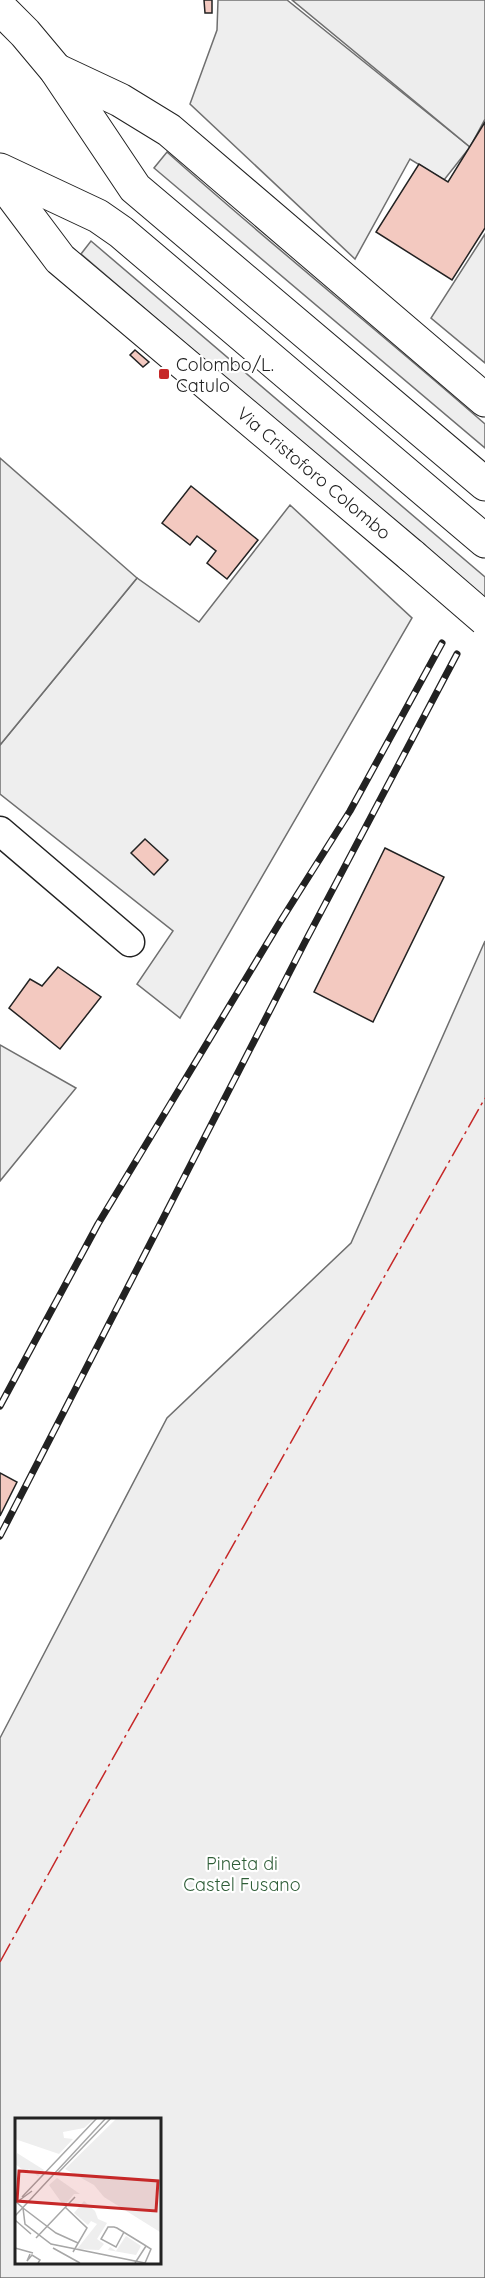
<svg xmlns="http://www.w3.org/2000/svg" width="485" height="2278" font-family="Quicksand,sans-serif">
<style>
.green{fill:#eee;stroke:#6f6f6f;stroke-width:1.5;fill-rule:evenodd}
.parking{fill:#ededed;stroke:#6f6f6f;stroke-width:1.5}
.building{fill:#f3c9c0;stroke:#222;stroke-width:1.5}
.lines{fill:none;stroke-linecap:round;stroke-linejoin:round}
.street-casing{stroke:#222;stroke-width:31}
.secondary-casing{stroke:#222;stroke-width:35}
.primary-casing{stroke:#222;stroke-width:35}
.street{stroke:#fff;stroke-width:28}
.secondary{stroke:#fff;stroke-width:33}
.primary{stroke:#fff;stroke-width:33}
.rail-casing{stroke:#222;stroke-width:7}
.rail{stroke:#fff;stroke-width:4.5;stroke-dasharray:14;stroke-linecap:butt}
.secondary-bridge-casing{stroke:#222;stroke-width:35;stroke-linecap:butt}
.secondary-bridge{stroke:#fff;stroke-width:33}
.power{stroke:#c62828;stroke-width:1.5;stroke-dasharray:21 4.5 3 4.5;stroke-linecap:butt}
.poi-dot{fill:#c62828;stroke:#fff;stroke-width:2}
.labels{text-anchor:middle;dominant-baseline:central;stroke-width:4.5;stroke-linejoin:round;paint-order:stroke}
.poi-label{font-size:18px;fill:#222;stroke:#fff;text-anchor:start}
.street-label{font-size:18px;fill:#222;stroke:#fff}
.park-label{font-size:18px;fill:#2f5e38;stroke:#fff}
.inset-road{fill:none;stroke:#a7a7a7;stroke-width:1.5}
.view{fill:#c62828;fill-opacity:0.15;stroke:#c62828;stroke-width:3}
.inset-edge{fill:none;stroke:#222;stroke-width:3}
</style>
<rect width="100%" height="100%" fill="#fff"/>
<!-- green -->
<g class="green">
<polygon points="218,0 287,0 470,147 444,180 410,159 355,259 190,104 217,30"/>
<path d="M 167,152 C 271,245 380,332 485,424 L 485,448 L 154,168 Z"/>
<polygon points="485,234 485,363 431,318"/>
<polygon points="91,241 485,577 485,599 81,254"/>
<polygon points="290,505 412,618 180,1018 137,984 173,931 0,794 0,745 137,578 199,622"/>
<path d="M 485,941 L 485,2278 L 0,2278 L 0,1738 L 167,1418 L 351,1243 ZM 16,2119 L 159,2119 L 159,2262 L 16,2262 Z"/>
<polygon points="0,1045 76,1088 0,1181"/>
</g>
<!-- parking -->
<g class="parking">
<polygon points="292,0 485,0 485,119 470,147"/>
<polygon points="0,458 137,578 0,745"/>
</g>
<!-- building -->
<g class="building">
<polygon points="204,0 212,0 212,13 205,13"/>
<polygon points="485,122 485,228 452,280 376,232 419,164 448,182"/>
<polygon points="135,350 149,362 143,367 130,355"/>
<polygon points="191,486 258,540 227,579 207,563 216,551 197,536 190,545 162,523"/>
<polygon points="145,839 168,860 154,875 131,853"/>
<polygon points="385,848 444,877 373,1022 314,992"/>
<polygon points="58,967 101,997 60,1049 9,1008 30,979 42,986"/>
<polygon points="0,1473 17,1482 0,1516"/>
</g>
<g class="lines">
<defs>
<polyline id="street" points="0,831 130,942"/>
<g id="secondary">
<polyline points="56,70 120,100 169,130 485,400"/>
<polyline points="0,179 60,259 412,556"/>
</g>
<g id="primary">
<polyline points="0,8 25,33 56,70 135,188 485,484"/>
<polyline points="0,170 98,216 121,232 485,541"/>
</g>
</defs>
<!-- street casing -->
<use href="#street" class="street-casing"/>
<!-- secondary casing -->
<use href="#secondary" class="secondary-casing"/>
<!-- primary casing -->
<use href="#primary" class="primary-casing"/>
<!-- street -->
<use href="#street" class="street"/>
<!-- secondary -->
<use href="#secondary" class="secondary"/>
<!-- primary -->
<use href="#primary" class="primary"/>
<defs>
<g id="rail">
<polyline points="0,1406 98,1224 280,922 350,811 442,643"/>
<polyline points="0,1536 305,942 457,654"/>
</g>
</defs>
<!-- rail casing -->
<use href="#rail" class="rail-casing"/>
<!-- rail -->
<use href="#rail" class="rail"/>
<defs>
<polyline id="secondary-bridge" points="412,556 485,619"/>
</defs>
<!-- secondary-bridge casing -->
<use href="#secondary-bridge" class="secondary-bridge-casing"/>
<!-- secondary-bridge -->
<use href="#secondary-bridge" class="secondary-bridge"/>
<!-- power -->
<polyline class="power" points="0,1962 77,1822 485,1098"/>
</g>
<!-- markers -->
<rect class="poi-dot" x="158" y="368" width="12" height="12" rx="3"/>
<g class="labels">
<!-- poi labels -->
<g class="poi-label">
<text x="176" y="364">Colombo/L.<tspan x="176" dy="21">Catulo</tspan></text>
</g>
<!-- street labels -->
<g class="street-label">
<text transform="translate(314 473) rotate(40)">Via Cristoforo Colombo</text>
</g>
<!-- park labels -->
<g class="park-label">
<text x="242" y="1863">Pineta di<tspan x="242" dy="21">Castel Fusano</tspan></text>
</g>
</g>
<!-- overview -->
<g transform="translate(15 2118)">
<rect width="146" height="146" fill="#fff"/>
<path d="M 0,0 L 80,0 L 69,10 L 48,14 L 49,20 L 58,21 L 44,36 L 0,21 ZM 102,0 L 145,0 L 145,114 L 89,79 L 79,67 L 50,51 ZM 2,35 L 29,52 L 23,58 L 14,51 L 11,54 L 0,46 ZM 42,60 L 65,76 L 59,76 L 49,88 L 34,67 ZM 69,83 L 80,93 L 83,101 L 92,105 L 82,121 L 89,126 L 84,132 L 62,131 L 82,106 L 76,103 L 73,107 L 59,95 ZM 111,118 L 126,128 L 121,137 L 93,132 L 95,129 L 101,133 Z" fill="#eee"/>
<path class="inset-road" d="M 42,56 L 96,0M 7,79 L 82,0M 0,83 L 8,90 L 10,106 L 36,126 L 130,145M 2,84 L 17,73M 50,89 L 72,110 L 58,134M 8,90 L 41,115 L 63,125M 0,98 L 91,0M 0,102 L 16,116M 109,114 L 101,129 L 86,121 L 93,109 L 99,109 L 102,110 L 128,126 L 136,131 L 130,145M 21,120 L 60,79M 0,130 L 18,135M 38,130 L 65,145M 15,136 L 12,143 L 17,137 L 25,142 L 23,145M 120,145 L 131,128"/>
<path class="view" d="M 4,53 L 143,63 L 141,93 L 2,83 Z"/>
<rect width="146" height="146" class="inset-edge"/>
</g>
</svg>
